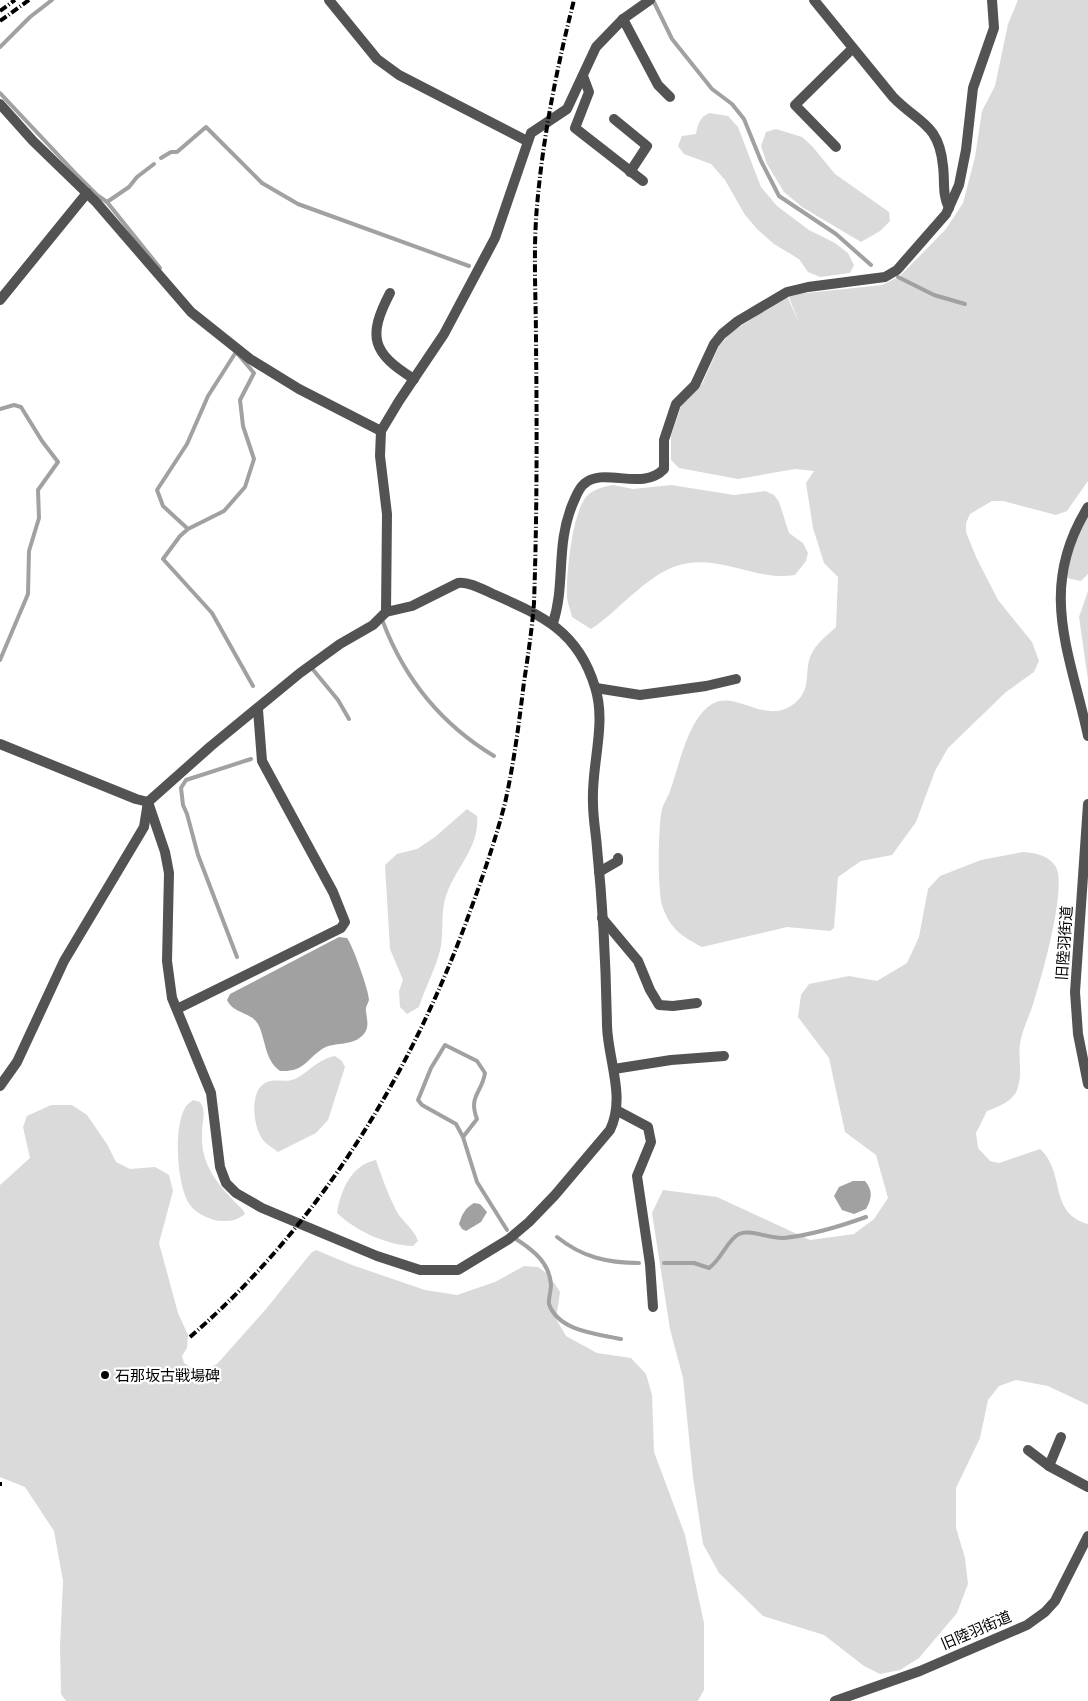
<svg xmlns="http://www.w3.org/2000/svg" width="1088" height="1701" font-family="'IBM Plex Sans','Noto Sans JP',sans-serif">
<style>
.green{fill:#dadada}
.water{fill:#a1a1a1}
.lines{fill:none;stroke-linecap:round;stroke-linejoin:round}
.stream{stroke:#a1a1a1;stroke-width:4}
.street{stroke:#535353;stroke-width:10}
.rail{stroke:#000;stroke-width:4;stroke-dasharray:8 2.5 1 2.5;stroke-linecap:butt}
.poi-dot{fill:#000;stroke:#fff;stroke-width:2}
.labels{text-anchor:middle;dominant-baseline:central;stroke-width:4.5;stroke-linejoin:round;paint-order:stroke}
.street-label{font-size:15px;fill:#000;stroke:#fff}
.poi-label{font-size:15px;fill:#000;stroke:#fff;text-anchor:start}
</style>
<rect width="100%" height="100%" fill="#fff"/>
<!-- green -->
<g class="green">
<path d="M 1018,0 L 1088,0 L 1088,481 L 1067,511 L 1056,515 L 1003,501 L 992,501 L 970,514 L 966,523 L 966,532 L 976,557 L 998,600 L 1032,642 L 1039,661 L 1034,672 L 1006,692 L 948,748 L 935,771 L 916,822 L 892,855 L 861,861 L 838,877 L 834,928 L 830,931 L 787,927 L 702,947 C 683,937 671,930 663,908 C 657,893 658,826 662,809 C 664,802 669,796 671,788 C 680,763 688,719 712,704 C 737,689 766,727 795,703 C 814,687 802,669 813,651 C 818,642 829,634 836,627 L 838,577 L 824,563 L 813,528 L 806,483 L 814,471 L 795,469 L 738,479 L 679,468 L 671,460 L 671,436 L 682,403 L 702,384 L 719,346 L 730,333 L 787,296 L 800,325 L 788,295 L 882,285 L 899,277 L 946,229 L 963,203 L 975,157 L 982,111 L 995,86 L 1008,24 Z"/>
<path d="M 709,113 L 728,116 L 738,127 L 761,187 L 777,206 L 809,230 L 835,243 L 848,253 L 854,265 L 850,273 L 820,277 L 808,272 L 799,259 L 774,244 L 757,229 L 745,215 L 725,180 L 711,164 L 684,154 L 678,146 L 682,136 L 696,134 C 698,124 699,118 709,113 Z"/>
<polygon points="776,129 802,137 812,146 835,174 889,212 890,221 880,231 861,242 802,207 784,192 767,164 761,146 766,132"/>
<path d="M 613,485 L 633,489 L 671,485 L 734,495 L 765,491 L 774,495 L 779,502 L 789,533 L 803,543 L 808,553 L 806,561 L 795,575 C 759,581 725,558 689,563 C 652,567 621,610 591,629 L 572,617 C 571,611 568,605 567,598 C 566,576 572,514 586,497 C 593,489 603,487 613,485 Z"/>
<polygon points="1088,506 1088,574 1081,581 1062,577"/>
<polygon points="1088,591 1088,680 1079,617"/>
<path d="M 467,809 L 477,816 C 480,846 457,866 447,893 C 440,910 444,928 441,946 C 437,967 425,987 419,1007 L 407,1014 L 400,1007 L 399,991 L 403,980 L 390,949 L 385,865 L 397,854 L 417,849 L 435,837 Z"/>
<path d="M 1023,852 C 1035,853 1049,855 1056,867 C 1067,888 1042,976 1034,1001 C 1030,1015 1022,1030 1020,1044 C 1018,1060 1023,1074 1017,1090 C 1013,1101 998,1107 987,1111 L 976,1133 L 978,1148 L 990,1161 L 999,1163 L 1040,1149 C 1066,1172 1048,1213 1088,1224 L 1088,1405 L 1048,1386 L 1016,1380 L 999,1386 L 988,1400 L 980,1438 L 956,1488 L 956,1528 L 965,1558 L 968,1584 L 957,1613 L 919,1658 L 900,1670 L 880,1674 L 864,1666 L 824,1635 L 763,1616 L 719,1573 L 703,1544 L 693,1477 L 683,1378 L 670,1329 L 652,1213 L 663,1190 L 717,1197 L 810,1240 L 854,1234 L 874,1219 L 888,1198 L 876,1155 L 845,1132 L 829,1058 L 798,1017 L 801,995 L 809,984 L 849,976 L 877,981 L 907,963 L 919,937 L 928,889 L 940,876 L 981,860 Z"/>
<path d="M 335,1056 L 342,1061 L 345,1067 L 328,1120 L 316,1133 L 278,1152 C 273,1148 266,1144 263,1140 C 253,1127 249,1092 265,1083 C 273,1078 286,1083 295,1079 C 311,1071 316,1060 335,1056 Z"/>
<path d="M 193,1100 L 200,1102 C 207,1112 202,1120 202,1132 C 200,1167 220,1187 243,1210 L 245,1214 C 236,1221 231,1221 220,1221 C 210,1220 197,1214 190,1205 C 177,1187 173,1128 185,1108 C 186,1105 190,1103 193,1100 Z"/>
<polygon points="51,1105 72,1105 87,1115 107,1144 116,1162 130,1169 155,1167 169,1175 173,1191 159,1243 178,1313 188,1335 187,1348 182,1356 184,1363 200,1373 217,1364 266,1309 311,1253 316,1250 352,1265 425,1290 457,1295 495,1282 524,1266 538,1267 549,1275 560,1292 556,1319 566,1336 597,1353 631,1358 646,1374 652,1395 654,1452 685,1535 704,1623 704,1690 698,1701 66,1701 61,1694 60,1646 63,1581 54,1531 25,1487 0,1477 0,1185 30,1158 23,1127 27,1116"/>
<path d="M 376,1160 C 382,1177 388,1195 397,1212 C 403,1222 414,1229 418,1241 L 413,1246 C 386,1245 356,1231 337,1213 C 341,1190 351,1165 376,1160 Z"/>
</g>
<!-- water -->
<g class="water">
<path d="M 339,937 L 347,938 C 353,946 369,991 369,1000 C 368,1004 365,1007 366,1011 C 367,1020 370,1029 362,1036 C 350,1047 335,1041 322,1049 C 305,1061 304,1072 280,1071 C 265,1060 266,1042 259,1026 C 252,1011 234,1015 227,1000 L 230,994 Z"/>
<path d="M 853,1181 L 865,1181 C 873,1191 872,1198 866,1209 L 854,1214 L 842,1210 L 834,1196 L 839,1187 Z"/>
<path d="M 474,1203 L 480,1204 L 487,1212 L 481,1222 L 466,1231 L 462,1229 L 459,1224 C 462,1214 465,1208 474,1203 Z"/>
</g>
<g class="lines">
<!-- stream -->
<g class="stream">
<polyline points="653,0 672,39 712,89 732,104 744,119 761,161 779,196 836,234 871,265"/>
<polyline points="0,47 30,17 52,0"/>
<polyline points="0,93 78,176 97,195 107,202 160,268"/>
<polyline points="161,158 171,152 177,152 206,127 262,183 298,204 469,266"/>
<polyline points="107,202 129,187 137,177 154,164"/>
<polyline points="898,277 934,295 965,304"/>
<polyline points="0,409 14,405 21,407 42,441 58,462 38,490 39,518 29,551 28,594 0,660"/>
<polyline points="188,529 163,506 157,490 187,444 208,396 236,352 254,373 240,400 243,426 254,459 245,487 224,511 188,529 180,536 163,559 212,613 253,686"/>
<path d="M 383,622 C 405,680 441,724 494,756"/>
<polyline points="310,666 338,700 349,719"/>
<polyline points="237,957 198,855 187,814 183,805 181,788 186,780 251,759"/>
<path d="M 463,1137 L 477,1119 C 468,1096 482,1093 485,1073 L 477,1061 L 445,1045 L 431,1068 L 418,1100 L 422,1105 L 456,1124 L 463,1137 L 477,1182 L 507,1230"/>
<path d="M 557,1237 C 582,1257 607,1263 639,1263"/>
<path d="M 516,1239 C 533,1250 550,1263 551,1285 C 551,1291 548,1300 549,1304 C 558,1331 597,1334 621,1339"/>
<path d="M 664,1263 L 694,1263 L 709,1268 C 722,1259 727,1240 739,1234 C 751,1229 770,1239 784,1238 C 812,1235 841,1226 866,1217"/>
</g>
<!-- street -->
<g class="street">
<polyline points="329,0 377,59 399,75 527,141"/>
<path d="M 814,0 L 893,97 C 918,123 939,123 943,166 C 945,181 942,195 949,208"/>
<polyline points="623,19 658,85 670,97"/>
<polyline points="583,76 589,92 575,128 643,181"/>
<polyline points="0,104 33,141 96,202 191,312 250,359 299,389 381,431"/>
<polyline points="614,119 647,146 630,172"/>
<polyline points="836,147 795,105 852,49"/>
<path d="M 390,293 C 367,337 372,353 414,379"/>
<polyline points="0,300 87,193"/>
<path d="M 1088,507 C 1037,589 1070,652 1088,736"/>
<path d="M 553,623 C 566,583 555,546 573,503 C 576,497 578,489 584,484 C 603,466 642,492 664,469 L 664,440 L 676,404 L 695,385 L 714,344 L 722,334 L 738,321 L 787,292 L 808,287 L 885,277 L 897,270 L 946,214 L 959,185 L 966,150 L 973,88 L 994,28 L 992,0"/>
<polyline points="596,688 640,695 706,686 736,679"/>
<polyline points="0,744 136,799 148,802"/>
<path d="M 148,802 L 165,852 L 169,873 L 167,961 L 172,998 L 211,1093 L 220,1167 L 226,1183 L 236,1193 L 262,1208 L 377,1256 L 420,1270 L 458,1270 L 509,1239 L 529,1222 L 555,1195 L 610,1130 C 626,1097 608,1060 607,1026 C 606,967 603,907 597,848 C 596,833 593,819 593,803 C 591,765 607,724 595,687 C 578,631 543,616 493,594 C 484,590 468,581 458,583 L 412,606 L 386,612"/>
<polyline points="1088,804 1075,992 1078,1034 1088,1084"/>
<polyline points="599,872 618,861 618,858"/>
<polyline points="602,918 638,961 650,990 659,1005 673,1006 697,1003"/>
<polyline points="177,1009 341,928 345,922 333,892 262,761 258,710"/>
<polyline points="614,1069 671,1060 724,1056"/>
<polyline points="0,1086 17,1062 64,961 144,827 148,802 211,746 300,673 340,644 373,625 386,612 387,514 380,456 381,431 399,401 444,334 495,238 531,133 567,109 596,47 623,19 650,0"/>
<polyline points="616,1110 648,1127 651,1142 637,1176 650,1264 653,1307"/>
<polyline points="1028,1450 1049,1466 1088,1487"/>
<polyline points="1049,1466 1061,1437"/>
<polyline points="835,1701 920,1671 1027,1625 1045,1612 1055,1601 1088,1536"/>
</g>
<!-- rail -->
<g class="rail">
<polyline points="0,11 15,0"/>
<polyline points="0,21 29,0"/>
<path d="M 190,1337 C 322,1223 414,1069 472,906 C 484,873 496,838 505,803 C 514,763 519,723 524,682 C 528,656 532,629 534,603 C 537,517 537,429 536,343 C 536,297 533,251 537,206 C 543,136 557,67 574,0"/>
<polyline points="0,1484 2,1484"/>
</g>
</g>
<!-- markers -->
<circle class="poi-dot" cx="105" cy="1375" r="5"/>
<g class="labels">
<!-- street labels -->
<g class="street-label">
<text transform="translate(1064 943) rotate(-86)">旧陸羽街道</text>
<text transform="translate(976 1630) rotate(-23)">旧陸羽街道</text>
</g>
<!-- poi labels -->
<g class="poi-label">
<text x="115" y="1375">石那坂古戦場碑</text>
</g>
</g>
</svg>
